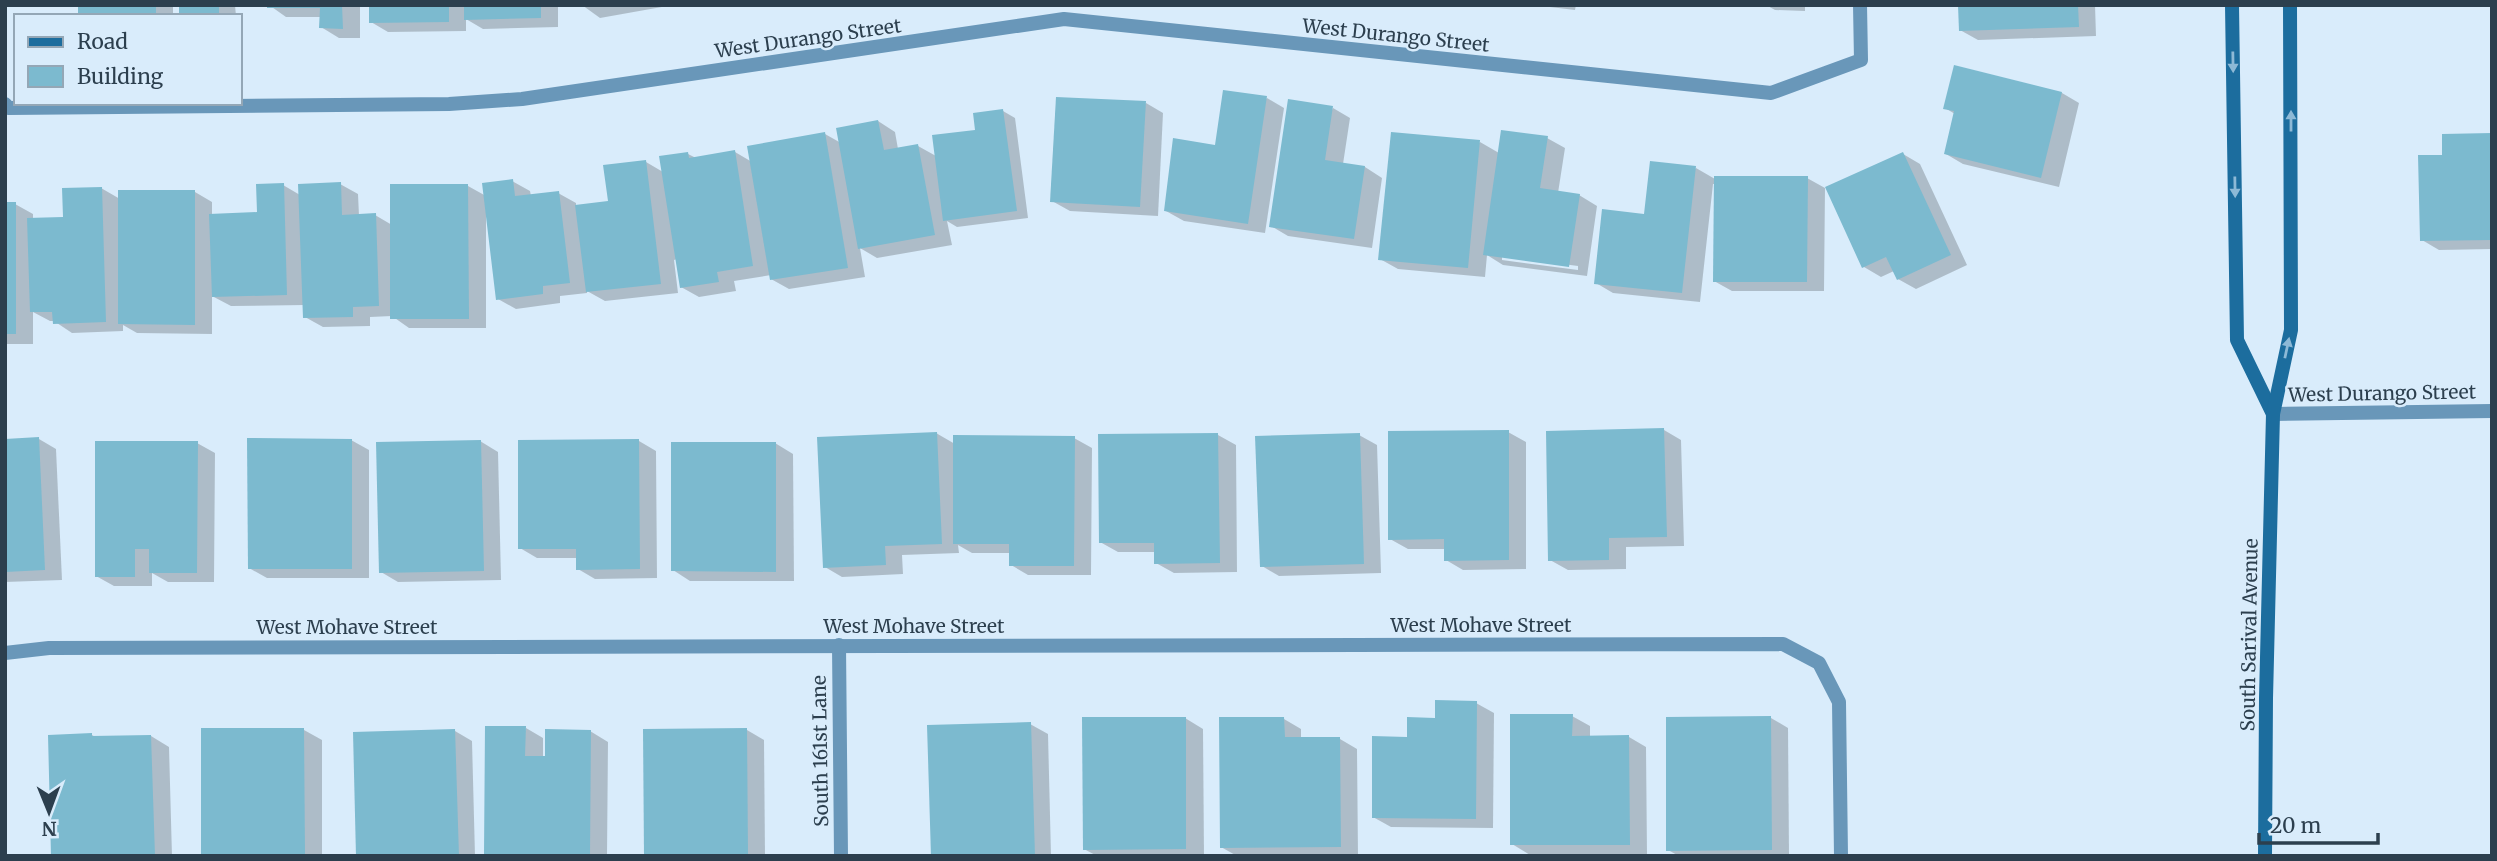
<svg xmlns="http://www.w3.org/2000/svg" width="2497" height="861" font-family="Merriweather,serif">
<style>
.shadow{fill:#0003;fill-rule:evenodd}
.building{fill:#7cbacf}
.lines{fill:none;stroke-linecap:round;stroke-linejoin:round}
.minor{stroke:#6997b9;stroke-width:14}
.secondary{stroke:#1c6d9e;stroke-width:14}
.oneway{fill:#8db9d6}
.labels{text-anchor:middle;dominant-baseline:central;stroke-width:5;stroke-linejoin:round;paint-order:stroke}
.street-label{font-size:19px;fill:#2c3f4e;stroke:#d9ecfb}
</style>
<rect width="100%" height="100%" fill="#d9ecfb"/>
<!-- shadow -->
<g class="shadow">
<rect x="80" y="5" width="93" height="11"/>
<polygon points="181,5 235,5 236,16 181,16"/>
<polygon points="269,5 360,5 360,38 339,38 321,27 321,17 286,17"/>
<polygon points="371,5 558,5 558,27 483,29 466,19 466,31 388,32 371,22"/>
<polygon points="582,5 673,5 600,18"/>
<polygon points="1533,5 1576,5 1575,10"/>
<polygon points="1766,5 1805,5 1805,11 1775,10"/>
<polygon points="1959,5 2095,5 2096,36 1978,40 1960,30"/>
<polygon points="1955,67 2062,93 2079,103 2059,187 1963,164 1946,154 1955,114 1945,108"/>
<polygon points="1267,98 1284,108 1265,233 1184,221 1166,211 1216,147"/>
<polygon points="1146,103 1163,113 1158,216 1070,211 1052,201"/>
<polygon points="1333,108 1350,118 1343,164 1365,167 1382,178 1372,248 1288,236 1271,226"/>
<polygon points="1003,111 1015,118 1028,218 957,227 947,221 952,245 877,258 860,248 865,277 789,289 771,279 771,275 734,281 736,291 699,297 681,287 677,259 674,260 678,293 605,301 587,291 587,293 560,296 560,303 516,309 498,299 488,216 486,216 486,328 409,328 392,316 370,317 370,326 323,327 305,317 305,305 231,306 212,296 212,334 137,333 123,325 123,331 72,333 54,321 50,321 33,312 33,344 5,344 5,204 15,204 33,214 33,220 65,219 101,188 120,199 195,192 212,202 212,215 259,214 283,185 300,195 340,184 358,194 359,216 375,215 392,225 392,186 468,186 486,196 512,181 530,191 531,196 558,193 576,203 576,206 609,202 646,162 663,172 688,154 696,158 735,152 752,162 825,134 841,143 878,121 895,132 898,149 918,146 936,156 977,131"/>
<polygon points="2492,135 2492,249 2439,250 2422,240 2444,157"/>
<path d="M 1547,138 L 1565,148 L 1558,193 L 1579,195 L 1597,206 L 1587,276 L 1503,265 L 1487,255 L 1485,277 L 1398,269 L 1380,259 L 1480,142 L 1499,153 ZM 1502,256 L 1578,266 L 1578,270 L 1502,260 Z"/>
<polygon points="1903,154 1920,164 1967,265 1916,289 1898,279 1894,271 1881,277 1864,267"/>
<polygon points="1696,168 1715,179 1807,178 1825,188 1824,291 1732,291 1714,281 1715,184 1713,184 1700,302 1613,293 1596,283 1646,216"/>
<polygon points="1664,430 1681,440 1684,546 1626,547 1626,569 1568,570 1550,560"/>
<polygon points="1508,432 1526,442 1526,569 1463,570 1446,560 1446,549 1408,549 1390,539"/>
<polygon points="936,433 955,444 1074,438 1092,448 1091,575 1028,575 1011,565 1011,553 972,553 958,545 959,553 902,555 903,574 842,577 825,567"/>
<polygon points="1218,435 1236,445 1237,572 1174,573 1156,563 1156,552 1118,552 1100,542"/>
<polygon points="1359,435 1377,445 1381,573 1279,576 1262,566"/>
<polygon points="39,439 56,449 62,580 5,582 5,441"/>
<polygon points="351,440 369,450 369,578 267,578 249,568"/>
<polygon points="480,441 498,452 501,580 398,582 381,572"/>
<polygon points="639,441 656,451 657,578 595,579 578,569 578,558 537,558 520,548"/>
<polygon points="197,443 215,453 214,582 168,582 152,573 152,586 114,586 96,576"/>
<polygon points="775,443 793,454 794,581 690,581 673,570"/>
<polygon points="1476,703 1494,713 1493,828 1391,827 1373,817 1408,739 1437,719"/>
<polygon points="1572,716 1590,726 1590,737 1629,737 1646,747 1647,854 1530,855 1512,844"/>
<polygon points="1185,718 1203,729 1204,856 1097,856 1084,849"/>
<polygon points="1771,718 1788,728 1789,856 1679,856 1668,850"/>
<polygon points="1284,719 1301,729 1301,739 1340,739 1357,749 1358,856 1237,856 1221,847"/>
<polygon points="1030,724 1048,734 1051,856 932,856"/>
<polygon points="526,728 543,738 543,757 590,731 608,742 607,856 486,856"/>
<polygon points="304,730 322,740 322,856 202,856"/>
<polygon points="747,730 764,740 765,856 646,856"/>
<polygon points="455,731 472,741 475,856 358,856"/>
<polygon points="92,735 97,738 151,736 169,747 172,856 53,856"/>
</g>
<!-- building -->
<g class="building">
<rect x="78" y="5" width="78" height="11"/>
<rect x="179" y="5" width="40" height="11"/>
<polygon points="267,5 342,5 343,29 319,28 320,8 267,8"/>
<polygon points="369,5 449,5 449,22 369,23"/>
<polygon points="464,5 541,5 541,18 464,20"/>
<polygon points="1958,5 2078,5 2079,27 1959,31"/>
<polygon points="1954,65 2062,92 2041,178 1944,154 1954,111 1943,109"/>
<polygon points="1223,90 1267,96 1248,224 1164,211 1173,138 1215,145"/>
<polygon points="1056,97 1146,101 1140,207 1050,202"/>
<polygon points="1288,99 1333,106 1325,160 1365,166 1354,239 1269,227"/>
<polygon points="1003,109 1017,211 943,221 932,135 975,130 973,113"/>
<polygon points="878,120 884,150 918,144 935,235 858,249 836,128"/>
<polygon points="1501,130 1548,136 1540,188 1580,194 1569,267 1483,255"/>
<polygon points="825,132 848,268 770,280 747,146"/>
<polygon points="1391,132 1480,140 1468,268 1378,260"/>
<polygon points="2492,133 2492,240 2420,241 2418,155 2442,155 2442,134"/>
<polygon points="735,150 753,266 717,272 719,282 680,288 659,156 688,152 689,158"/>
<polygon points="1903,152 1951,255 1897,280 1886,257 1862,268 1825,187"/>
<polygon points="646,160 661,284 586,292 575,205 608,201 603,165"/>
<polygon points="1650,161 1696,166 1682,293 1594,284 1602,209 1644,214"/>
<polygon points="1714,176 1808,176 1807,282 1713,282"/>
<polygon points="513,179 515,196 559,191 570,283 543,286 543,294 496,300 482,183"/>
<polygon points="341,182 342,215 376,213 379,306 353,307 353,317 303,318 298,184"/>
<polygon points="284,183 287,295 212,297 209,214 257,212 256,184"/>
<polygon points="390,184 468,184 469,319 390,319"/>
<polygon points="102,187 106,322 53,324 52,312 30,312 27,218 63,217 62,188"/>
<polygon points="118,190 195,190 195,325 118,324"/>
<rect x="5" y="202" width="11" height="132"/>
<polygon points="1664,428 1667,537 1609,538 1609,560 1548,561 1546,431"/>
<polygon points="1509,430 1509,560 1444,561 1444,539 1388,540 1388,431"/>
<polygon points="937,432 942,544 885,546 886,565 823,568 817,437"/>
<polygon points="1218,433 1220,563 1154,564 1154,543 1099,543 1098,434"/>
<polygon points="1360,433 1364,564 1260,567 1255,436"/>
<polygon points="953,435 1075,436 1074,566 1009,566 1009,544 953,544"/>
<polygon points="39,437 45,570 5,572 5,439"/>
<polygon points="247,438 352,439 352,569 248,569"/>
<polygon points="639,439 640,569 576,570 576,549 518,549 518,440"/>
<polygon points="481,440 484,571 379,573 376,442"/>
<polygon points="95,441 198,441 197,573 149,573 149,549 135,549 135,577 95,577"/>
<polygon points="671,442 776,442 776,572 671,571"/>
<polygon points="1435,700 1477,701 1476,819 1372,818 1372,736 1407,737 1407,717 1435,718"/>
<polygon points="1510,714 1573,714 1572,736 1629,735 1630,845 1510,845"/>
<polygon points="1771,716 1772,850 1666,851 1666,717"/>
<polygon points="1082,717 1186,717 1186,849 1083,850"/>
<polygon points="1219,717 1284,717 1285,737 1340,737 1341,847 1220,848"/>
<polygon points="1031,722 1035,856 931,856 927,725"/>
<polygon points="485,726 526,726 525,756 545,756 545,729 591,730 590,856 484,856"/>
<polygon points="201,728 304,728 305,856 201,856"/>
<polygon points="747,728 748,856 644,856 643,729"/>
<polygon points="455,729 459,856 356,856 353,732"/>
<polygon points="92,733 92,736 151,735 155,856 51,856 48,735"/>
</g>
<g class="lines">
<!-- minor -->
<g class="minor">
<polyline points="5,104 8,108 449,104 522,99 1064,19 1771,93 1861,60 1860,5"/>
<polyline points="2273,414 2492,411"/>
<polyline points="839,645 841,856"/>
<polyline points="5,653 49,648 1783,644 1819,663 1839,702 1841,856"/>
</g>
<!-- secondary -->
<g class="secondary">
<polyline points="2232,5 2237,340 2273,414"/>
<polyline points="2265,856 2266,698 2273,414 2291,330 2290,5"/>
</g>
</g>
<!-- one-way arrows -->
<defs><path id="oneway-solid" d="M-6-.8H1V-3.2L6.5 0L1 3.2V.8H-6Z" transform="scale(1.75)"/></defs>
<g class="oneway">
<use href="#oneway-solid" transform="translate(2233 62) rotate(89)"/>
<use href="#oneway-solid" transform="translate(2291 121) rotate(-90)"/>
<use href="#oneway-solid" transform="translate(2235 187) rotate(89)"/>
<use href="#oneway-solid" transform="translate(2287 348) rotate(-78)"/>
</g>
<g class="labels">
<!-- street labels -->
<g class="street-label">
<text transform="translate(1396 35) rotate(6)">West Durango Street</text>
<text transform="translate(808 38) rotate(-8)">West Durango Street</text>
<text transform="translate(2382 393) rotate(-1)">West Durango Street</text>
<text x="1481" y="625">West Mohave Street</text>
<text x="914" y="626">West Mohave Street</text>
<text x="347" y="627">West Mohave Street</text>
<text transform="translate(2249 635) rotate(-89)">South Sarival Avenue</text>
<text transform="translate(820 751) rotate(-91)">South 161st Lane</text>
</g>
</g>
<!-- border -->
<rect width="2497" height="861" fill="none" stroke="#2c3f4e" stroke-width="14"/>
<!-- legend -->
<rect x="14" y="14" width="228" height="91" fill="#d9ecfb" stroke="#94a7b6" stroke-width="2"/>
<rect x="28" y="37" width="35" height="10" fill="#1c6d9e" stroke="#94a7b6" stroke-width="2"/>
<text x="77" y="49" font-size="21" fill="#2c3f4e">Road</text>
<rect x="28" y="66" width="35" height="21" fill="#7cbacf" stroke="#94a7b6" stroke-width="2"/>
<text x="77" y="84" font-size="21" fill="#2c3f4e">Building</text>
<!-- north arrow -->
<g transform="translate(49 812) rotate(179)" stroke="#d9ecfb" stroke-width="5" paint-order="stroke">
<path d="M0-5L12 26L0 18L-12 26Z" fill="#2c3f4e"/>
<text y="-10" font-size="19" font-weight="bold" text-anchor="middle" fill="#2c3f4e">N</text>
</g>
<!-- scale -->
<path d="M2259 833v10h119v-10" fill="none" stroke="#2c3f4e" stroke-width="3.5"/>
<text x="2270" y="833" font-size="21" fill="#2c3f4e" stroke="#d9ecfb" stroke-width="5" paint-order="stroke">20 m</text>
</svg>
